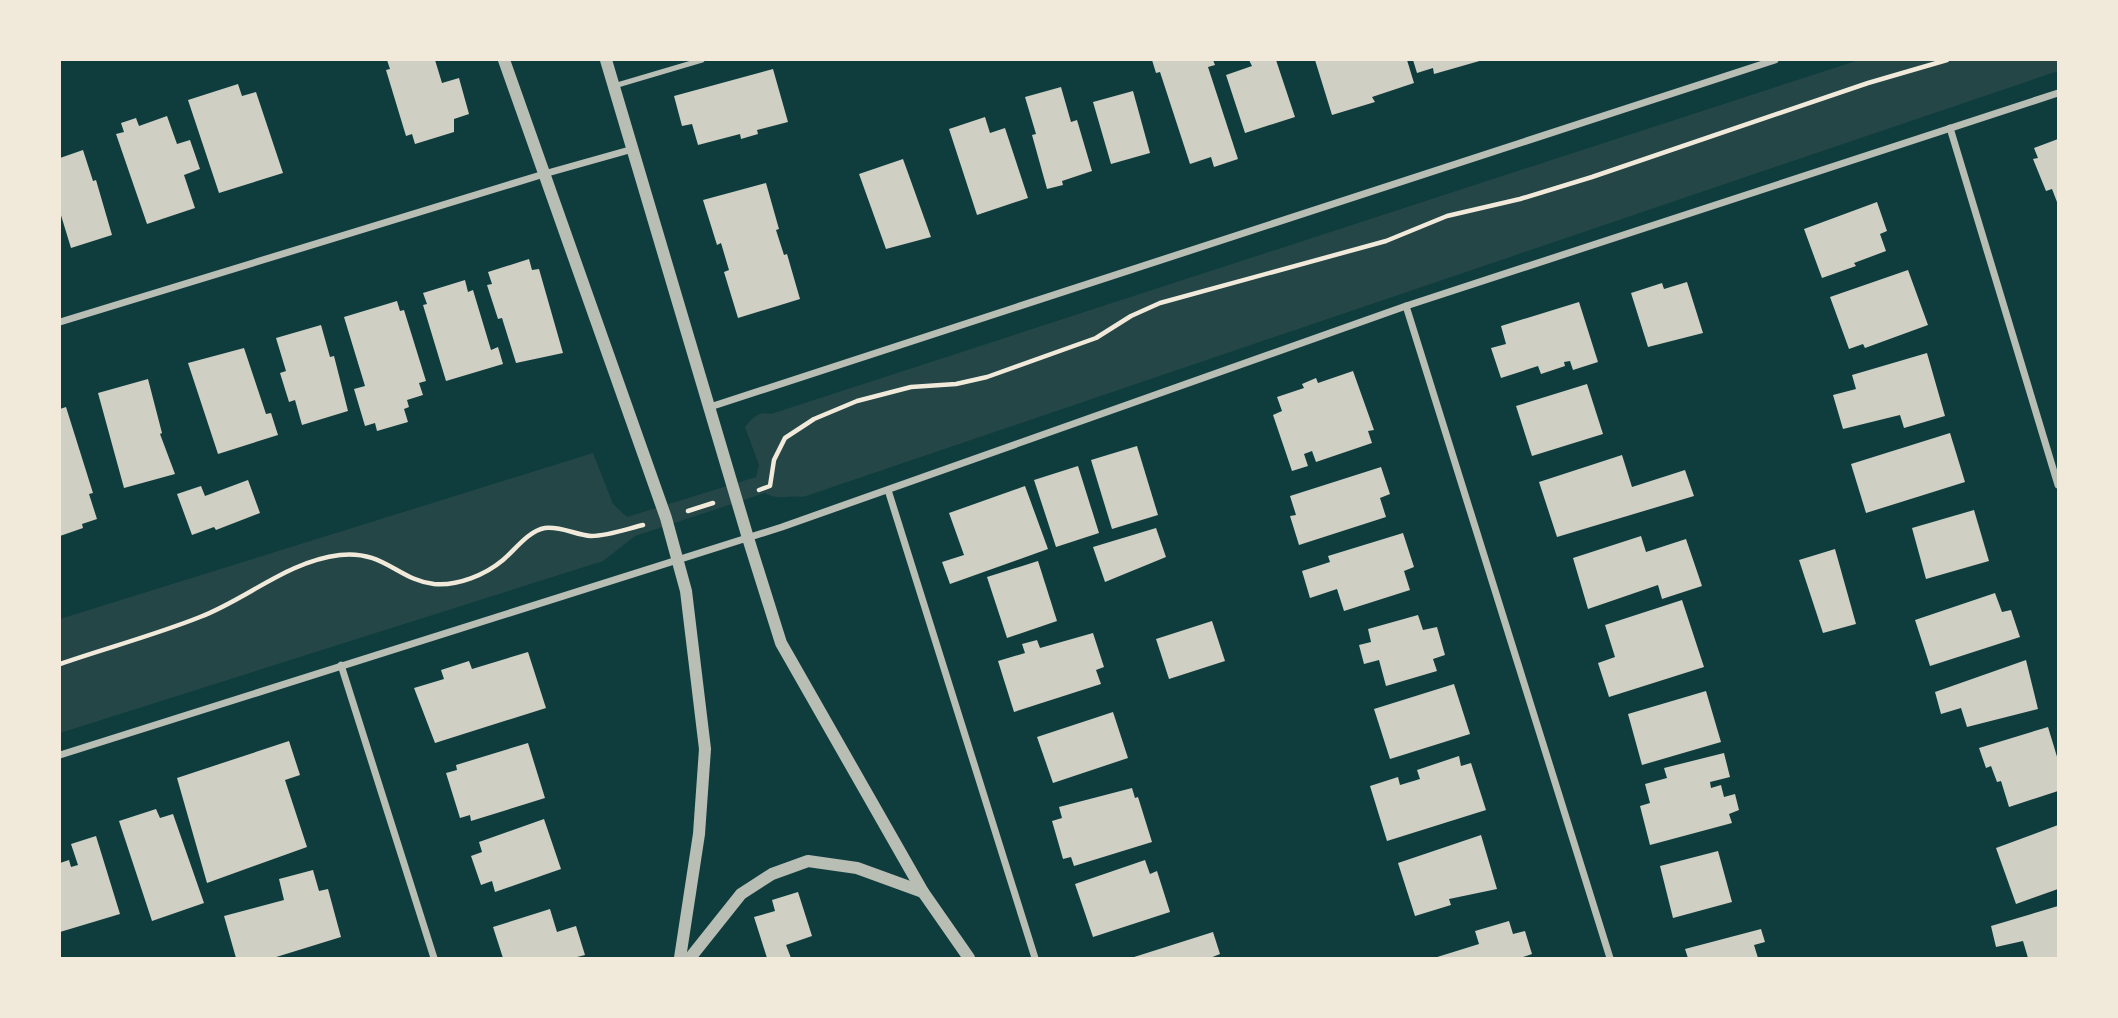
<svg xmlns="http://www.w3.org/2000/svg" width="2118" height="1018" font-family="Commissioner,sans-serif">
<style>
.green{fill:#244646}
.building{fill:#cfcfc3}
.lines{fill:none;stroke-linecap:round;stroke-linejoin:round}
.path{stroke:#f1e9da;stroke-width:4.5}
.service{stroke:#b8beb3;stroke-width:5}
.minor{stroke:#b8beb3;stroke-width:7}
.tertiary{stroke:#b8beb3;stroke-width:12}
</style>
<rect width="100%" height="100%" fill="#0f3d3e"/>
<!-- green -->
<path class="green" d="M 1859,60 L 2058,60 L 2058,71 L 803,497 C 788,495 780,501 765,493 L 635,536 L 603,561 L 60,733 L 60,619 L 593,453 L 613,504 L 627,517 L 756,477 L 759,465 L 745,427 C 753,418 758,411 771,414 Z"/>
<!-- building -->
<g class="building">
<polygon points="387,60 435,60 442,83 459,78 469,114 454,119 454,132 415,144 412,134 406,136 386,70 390,69"/>
<polygon points="1152,60 1213,60 1215,65 1208,67 1238,159 1214,167 1211,157 1190,164 1160,72 1156,73"/>
<polygon points="1249,60 1276,60 1295,117 1245,133 1226,75 1252,66"/>
<polygon points="1315,60 1407,60 1414,83 1372,97 1375,102 1332,115"/>
<polygon points="1413,60 1483,60 1434,74 1433,68 1417,73"/>
<polygon points="773,69 788,122 757,130 758,134 741,139 740,134 698,145 692,124 682,126 674,96"/>
<polygon points="238,84 242,96 256,92 283,173 219,193 188,100"/>
<polygon points="1061,87 1071,122 1077,120 1092,171 1062,181 1063,185 1047,189 1032,135 1036,134 1025,97"/>
<polygon points="1133,91 1150,153 1111,164 1093,102"/>
<polygon points="167,116 177,144 190,140 200,169 184,175 195,208 147,224 116,134 124,132 121,123 136,118 139,126"/>
<polygon points="985,117 990,133 1005,128 1028,198 977,215 949,129"/>
<polygon points="2058,139 2058,201 2057,202 2052,189 2046,191 2033,159 2038,158 2034,148"/>
<polygon points="83,150 93,181 96,180 112,235 71,248 60,212 60,158"/>
<polygon points="903,159 931,237 886,249 859,174"/>
<polygon points="766,183 779,229 776,230 784,255 787,254 800,299 738,318 724,272 729,270 721,243 717,245 703,200"/>
<polygon points="1877,202 1887,231 1880,234 1886,251 1854,263 1856,266 1822,278 1804,229"/>
<polygon points="529,259 532,270 539,269 563,353 516,363 502,318 498,319 487,285 492,284 488,272"/>
<polygon points="1908,270 1928,325 1865,348 1863,344 1849,349 1830,297"/>
<polygon points="465,280 468,292 473,290 491,350 498,347 503,364 446,381 423,305 427,304 423,293"/>
<polygon points="1687,282 1703,333 1648,347 1631,293 1662,283 1664,289"/>
<polygon points="397,301 400,311 404,310 426,381 419,383 423,395 407,400 409,407 404,409 408,422 377,431 375,423 365,426 354,389 365,386 344,317"/>
<polygon points="1579,302 1598,362 1573,370 1570,361 1564,362 1565,366 1541,374 1538,366 1501,378 1491,348 1506,344 1501,326"/>
<polygon points="321,325 330,357 334,356 348,411 302,425 295,400 289,402 280,373 286,371 276,338"/>
<polygon points="244,348 266,414 271,413 278,435 218,454 188,363"/>
<polygon points="1927,353 1945,416 1904,428 1900,415 1843,429 1833,395 1856,389 1852,375"/>
<polygon points="1353,371 1374,430 1368,431 1372,443 1316,462 1312,451 1304,454 1308,466 1292,471 1273,415 1282,411 1277,397 1304,388 1302,384 1316,378 1318,383"/>
<polygon points="148,379 162,433 160,434 175,474 124,488 98,393"/>
<polygon points="1587,384 1603,434 1532,456 1516,406"/>
<polygon points="66,407 93,493 89,494 97,519 82,524 83,528 60,536 60,409"/>
<polygon points="1950,433 1965,482 1866,513 1851,464"/>
<polygon points="1137,446 1158,515 1112,529 1091,460"/>
<polygon points="1622,455 1632,487 1685,470 1694,496 1557,537 1539,482"/>
<polygon points="1078,466 1099,533 1056,547 1034,480"/>
<polygon points="1381,467 1390,494 1380,498 1386,517 1299,545 1290,516 1296,515 1290,496"/>
<polygon points="248,480 260,513 216,530 214,527 192,535 177,494 201,486 205,496"/>
<polygon points="1025,486 1048,549 950,584 942,562 964,555 949,513"/>
<polygon points="1974,510 1989,561 1926,579 1912,528"/>
<polygon points="1156,528 1166,557 1105,582 1093,547"/>
<polygon points="1403,533 1414,567 1404,571 1410,590 1344,611 1337,589 1310,598 1302,571 1330,562 1328,556"/>
<polygon points="1641,536 1646,552 1686,539 1702,586 1662,599 1658,585 1588,609 1573,558"/>
<polygon points="1835,549 1856,624 1823,633 1799,560"/>
<polygon points="1038,561 1057,621 1007,638 987,577"/>
<polygon points="1995,593 2002,612 2011,610 2020,637 1930,666 1915,620"/>
<polygon points="1682,600 1704,667 1609,697 1598,663 1615,657 1605,625"/>
<polygon points="1418,615 1423,630 1437,627 1445,655 1433,659 1437,671 1386,686 1379,660 1364,664 1359,645 1371,642 1368,629"/>
<polygon points="1212,621 1225,661 1169,679 1156,639"/>
<polygon points="1093,633 1104,667 1096,670 1101,684 1014,712 998,661 1025,653 1022,644 1037,640 1040,648"/>
<polygon points="528,652 546,708 435,743 414,688 444,679 441,670 469,661 472,669"/>
<polygon points="2026,660 2038,709 1967,727 1961,708 1941,714 1935,692"/>
<polygon points="1454,684 1470,734 1390,759 1374,709"/>
<polygon points="1706,691 1721,742 1642,765 1628,714"/>
<polygon points="1113,712 1128,758 1053,783 1037,737"/>
<polygon points="2048,727 2058,760 2058,791 2009,807 2001,781 1997,782 1991,766 1986,768 1979,748"/>
<polygon points="289,741 300,775 285,780 307,847 207,883 177,778"/>
<polygon points="528,743 545,798 471,821 470,815 460,818 446,773 457,770 456,765"/>
<polygon points="1724,753 1730,777 1710,782 1711,788 1721,785 1724,797 1735,794 1739,810 1729,814 1732,823 1650,845 1640,806 1650,803 1645,784 1667,778 1664,768"/>
<polygon points="1459,756 1461,766 1471,763 1486,810 1387,841 1370,786 1398,777 1400,785 1420,779 1417,770"/>
<polygon points="1132,788 1135,798 1138,797 1152,842 1074,866 1071,857 1063,859 1052,821 1062,818 1059,807"/>
<polygon points="156,809 160,818 173,814 204,903 152,921 119,821"/>
<polygon points="544,819 561,869 495,892 492,881 481,885 471,856 482,852 479,842"/>
<polygon points="2058,825 2058,889 2016,904 1996,848"/>
<polygon points="1481,835 1497,889 1449,899 1451,905 1415,916 1398,863"/>
<polygon points="96,836 120,914 60,932 60,863 69,860 71,867 78,865 71,844"/>
<polygon points="1718,851 1732,902 1673,918 1660,866"/>
<polygon points="1145,860 1150,874 1157,871 1170,912 1093,937 1075,884"/>
<polygon points="313,870 319,891 328,889 341,937 273,958 236,958 224,916 284,900 279,879"/>
<polygon points="798,892 812,936 786,945 791,958 767,958 754,917 775,911 772,900"/>
<polygon points="2058,906 2058,958 2028,958 2023,941 1996,947 1991,926"/>
<polygon points="550,909 557,932 576,926 585,955 573,958 503,958 493,927"/>
<polygon points="1509,921 1513,934 1525,931 1532,954 1520,958 1434,958 1479,944 1475,931"/>
<polygon points="1761,929 1765,942 1754,945 1758,958 1688,958 1685,949"/>
<polygon points="1213,932 1220,954 1210,958 1131,958"/>
</g>
<g class="lines">
<!-- path -->
<g class="path">
<polyline points="759,490 770,486 774,460 785,438 814,419 857,401 911,387 956,384 987,377 1096,338 1131,316 1160,303 1386,241 1447,216 1520,199 1592,177 1868,83 1947,60"/>
<polyline points="688,511 713,503"/>
<path d="M 60,664 C 106,648 155,635 200,617 C 247,599 288,561 340,555 C 384,550 398,580 434,584 C 458,586 485,575 503,560 C 515,550 528,531 545,528 C 561,526 576,535 591,536 C 608,536 627,529 643,525"/>
</g>
<!-- service -->
<polyline class="service" points="614,86 702,60"/>
<!-- minor -->
<g class="minor">
<polyline points="1950,128 2058,485"/>
<polyline points="1406,306 1610,958"/>
<polyline points="60,322 544,174 633,149"/>
<polyline points="710,407 1775,60"/>
<polyline points="888,490 1035,958"/>
<polyline points="341,665 434,958"/>
<polyline points="60,755 782,527 1406,306 2058,93"/>
</g>
<!-- tertiary -->
<g class="tertiary">
<polyline points="504,60 666,518 686,591 705,749 699,834 680,958"/>
<polyline points="606,60 748,538 781,643 923,892 969,958"/>
<polyline points="690,958 741,894 772,874 808,861 857,868 923,892"/>
</g>
</g>
<!-- border -->
<rect width="2118" height="1018" fill="none" stroke="#f1e9da" stroke-width="122"/>
</svg>
